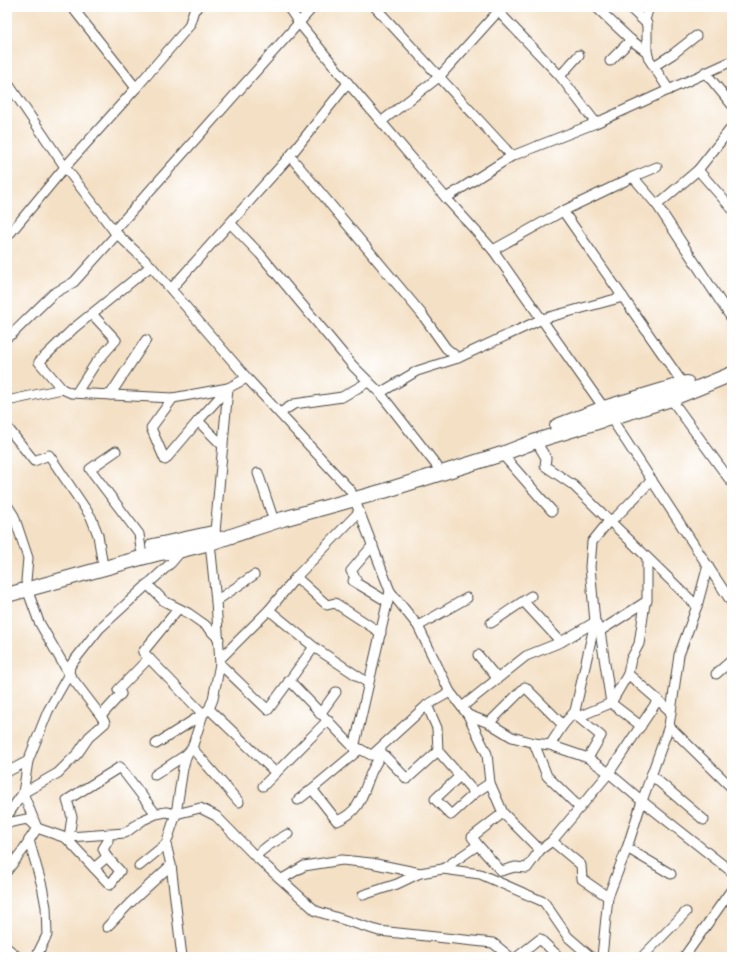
<svg xmlns="http://www.w3.org/2000/svg" width="739" height="964" font-family="'IM FELL French Canon',serif">
<style>
.lines{fill:none;stroke-linecap:round;stroke-linejoin:round}
.minor-casing{stroke:#494642;stroke-width:11}
.primary-casing{stroke:#494642;stroke-width:16}
.minor{stroke:#fff;stroke-width:9}
.primary{stroke:#fff;stroke-width:14}
</style>
<rect width="100%" height="100%" fill="#fff"/>
<filter id="ink" filterUnits="userSpaceOnUse"><feTurbulence type="fractalNoise" baseFrequency=".025" numOctaves="2"/><feDisplacementMap in="SourceGraphic" scale="8" xChannelSelector="R" yChannelSelector="G"/><feConvolveMatrix kernelMatrix="1 2 1 2 8 2 1 2 1" color-interpolation-filters="sRGB"/></filter>
<filter id="wash" filterUnits="userSpaceOnUse"><feTurbulence type="fractalNoise" baseFrequency=".012" numOctaves="4" result="noise"/><feDisplacementMap in="SourceGraphic" scale="16" xChannelSelector="R" yChannelSelector="G"/><feGaussianBlur stdDeviation="0.9" result="paint"/><feColorMatrix in="noise" values="0 0 0 0 0 0 0 0 0 0 0 0 0 0 0 0 0 1.4 0 .05"/><feComposite in="paint" operator="in"/></filter>
<g filter="url(#wash)">
<rect width="100%" height="100%" fill="#f4e0c5"/>
</g>
<g filter="url(#ink)">
<g class="lines">
<defs>
<g id="minor">
<polyline points="72,7 136,88"/>
<polyline points="288,7 299,23 348,83 446,198 493,250 604,408"/>
<polyline points="375,7 512,156"/>
<polyline points="494,7 560,76 596,123"/>
<polyline points="596,7 631,40 647,52 649,59 669,90"/>
<polyline points="629,7 647,24"/>
<polyline points="647,52 647,24 645,20 649,7"/>
<polyline points="610,61 631,40"/>
<polyline points="654,66 673,54 696,36"/>
<polyline points="705,72 732,105"/>
<polyline points="560,76 579,55"/>
<polyline points="7,82 65,167 114,231 151,266 247,378 351,491"/>
<polyline points="348,83 290,156 421,313 446,348 458,358"/>
<polyline points="382,121 439,77 502,7"/>
<polyline points="698,170 732,209"/>
<polyline points="633,177 657,167"/>
<polyline points="446,198 512,156 596,123 732,61"/>
<polyline points="657,205 698,170 732,127"/>
<polyline points="563,211 684,385"/>
<polyline points="231,224 260,254 353,366 380,393 437,466"/>
<polyline points="114,231 313,7"/>
<polyline points="7,237 65,167 136,88 189,26 194,10 198,7"/>
<polyline points="493,250 563,211 633,177 657,205 732,319"/>
<polyline points="171,289 290,156"/>
<polyline points="7,337 12,334 53,294 74,282 117,234"/>
<polyline points="62,389 39,362 74,328 151,266"/>
<polyline points="77,392 95,364 116,340 92,314"/>
<polyline points="380,393 417,371 458,358 542,319 623,297"/>
<polyline points="110,395 146,340"/>
<polyline points="173,398 151,428 165,460 198,421 223,446"/>
<polyline points="671,399 732,483"/>
<polyline points="7,401 62,389 71,393 173,398 228,388 198,421"/>
<polyline points="280,413 294,404 342,397 368,382"/>
<polyline points="611,418 732,603"/>
<polyline points="7,427 34,461 49,455 91,517 98,535 102,560"/>
<polyline points="536,441 546,458 545,466 573,485 697,606"/>
<polyline points="116,451 90,469 139,534 141,549"/>
<polyline points="502,454 552,511"/>
<polyline points="258,473 272,515"/>
<polyline points="354,498 390,591 418,626 450,692 468,715 487,754 490,783 503,813 540,850 552,841 609,773 658,700 671,712"/>
<polyline points="7,505 14,516 28,558 26,581"/>
<polyline points="215,532 228,388 247,378"/>
<polyline points="373,545 351,571 356,579 353,581 388,602"/>
<polyline points="296,577 327,605 335,603 381,633"/>
<polyline points="147,584 164,601 188,613 205,625 219,639"/>
<polyline points="216,601 254,575"/>
<polyline points="524,602 561,642"/>
<polyline points="645,603 639,644 631,659 628,674 658,700"/>
<polyline points="269,610 314,647 368,683"/>
<polyline points="595,622 600,631 611,703 641,726"/>
<polyline points="491,623 531,596"/>
<polyline points="418,626 467,598"/>
<polyline points="600,631 647,601 647,558"/>
<polyline points="478,655 497,678"/>
<polyline points="220,659 269,610 296,577 359,512"/>
<polyline points="220,664 268,710 314,647"/>
<polyline points="716,674 732,660"/>
<polyline points="289,680 354,748 360,749 371,755 382,753 407,779 438,751"/>
<polyline points="427,705 437,728 438,751 475,793 490,783"/>
<polyline points="462,707 526,656 561,642 595,622"/>
<polyline points="209,709 276,773"/>
<polyline points="576,713 578,717 601,736 588,758"/>
<polyline points="320,714 336,692"/>
<polyline points="468,715 489,723 512,737 534,743 550,745 588,758 609,773 642,801 732,872"/>
<polyline points="101,716 121,694 118,690 149,658"/>
<polyline points="578,717 611,703 628,674"/>
<polyline points="489,723 525,687 563,725 550,745"/>
<polyline points="563,725 575,711 595,622 590,567 592,542 609,521 617,516 652,480"/>
<polyline points="669,726 732,788"/>
<polyline points="534,743 547,776 580,808"/>
<polyline points="156,744 203,714 143,652 178,609"/>
<polyline points="192,748 239,802"/>
<polyline points="354,748 390,591"/>
<polyline points="372,755 427,705 450,692"/>
<polyline points="7,772 28,761"/>
<polyline points="155,775 187,754"/>
<polyline points="651,775 704,820"/>
<polyline points="460,776 435,799 451,815 475,793"/>
<polyline points="263,786 328,720"/>
<polyline points="312,789 360,749"/>
<path d="M 298,800 L 312,789 L 337,821 C 361,811 362,795 371,773 C 374,766 378,760 382,753"/>
<polyline points="503,813 472,837 478,845 501,871 515,867 527,868 540,850"/>
<polyline points="156,814 120,767 67,800 72,817 69,837 125,833 143,820 156,814 166,812 176,814 200,808 216,816 255,856 316,911 379,931 493,943 510,957"/>
<polyline points="7,816 23,793 58,773 78,753 89,737 105,723 101,716 69,674 39,622 27,589"/>
<polyline points="7,823 27,819 37,828 66,838 69,837"/>
<polyline points="66,838 94,868"/>
<polyline points="29,840 42,886 46,907 47,935 36,957"/>
<polyline points="552,841 581,865 582,879 608,897"/>
<polyline points="627,848 671,874"/>
<polyline points="255,856 269,845 288,834"/>
<polyline points="107,857 120,871 110,885 94,868 107,857 103,849 108,841 108,834"/>
<polyline points="139,866 166,844"/>
<polyline points="443,869 478,845"/>
<polyline points="7,871 23,850 37,828 23,793 28,761 48,711 69,674 70,666 99,629 171,563 182,550"/>
<polyline points="282,879 304,866 342,860 371,863 420,873"/>
<polyline points="363,895 397,884 420,873 443,869 480,874 544,902 568,937 591,957"/>
<polyline points="107,927 130,903 171,865"/>
<polyline points="7,948 18,957"/>
<polyline points="182,957 171,865 166,844 176,814 183,768 187,754 192,748 203,714 209,709 213,699 220,664 216,601 210,543"/>
<polyline points="517,957 540,939 559,957"/>
<polyline points="602,957 608,897 627,848 642,801 669,726 679,655 697,606 708,565"/>
<polyline points="642,957 686,912"/>
<polyline points="684,957 732,889"/>
</g>
<g id="primary">
<polyline points="557,426 604,408 687,383"/>
<polyline points="153,546 213,533"/>
<polyline points="7,595 137,559 160,553 182,550 210,543 283,519 384,491 502,454 536,441 671,399 732,374"/>
</g>
</defs>
<!-- minor casing -->
<use href="#minor" class="minor-casing"/>
<!-- primary casing -->
<use href="#primary" class="primary-casing"/>
<!-- minor -->
<use href="#minor" class="minor"/>
<!-- primary -->
<use href="#primary" class="primary"/>
</g>
</g>
<!-- margin -->
<rect width="739" height="964" fill="none" stroke="#fff" stroke-width="24"/>
</svg>
